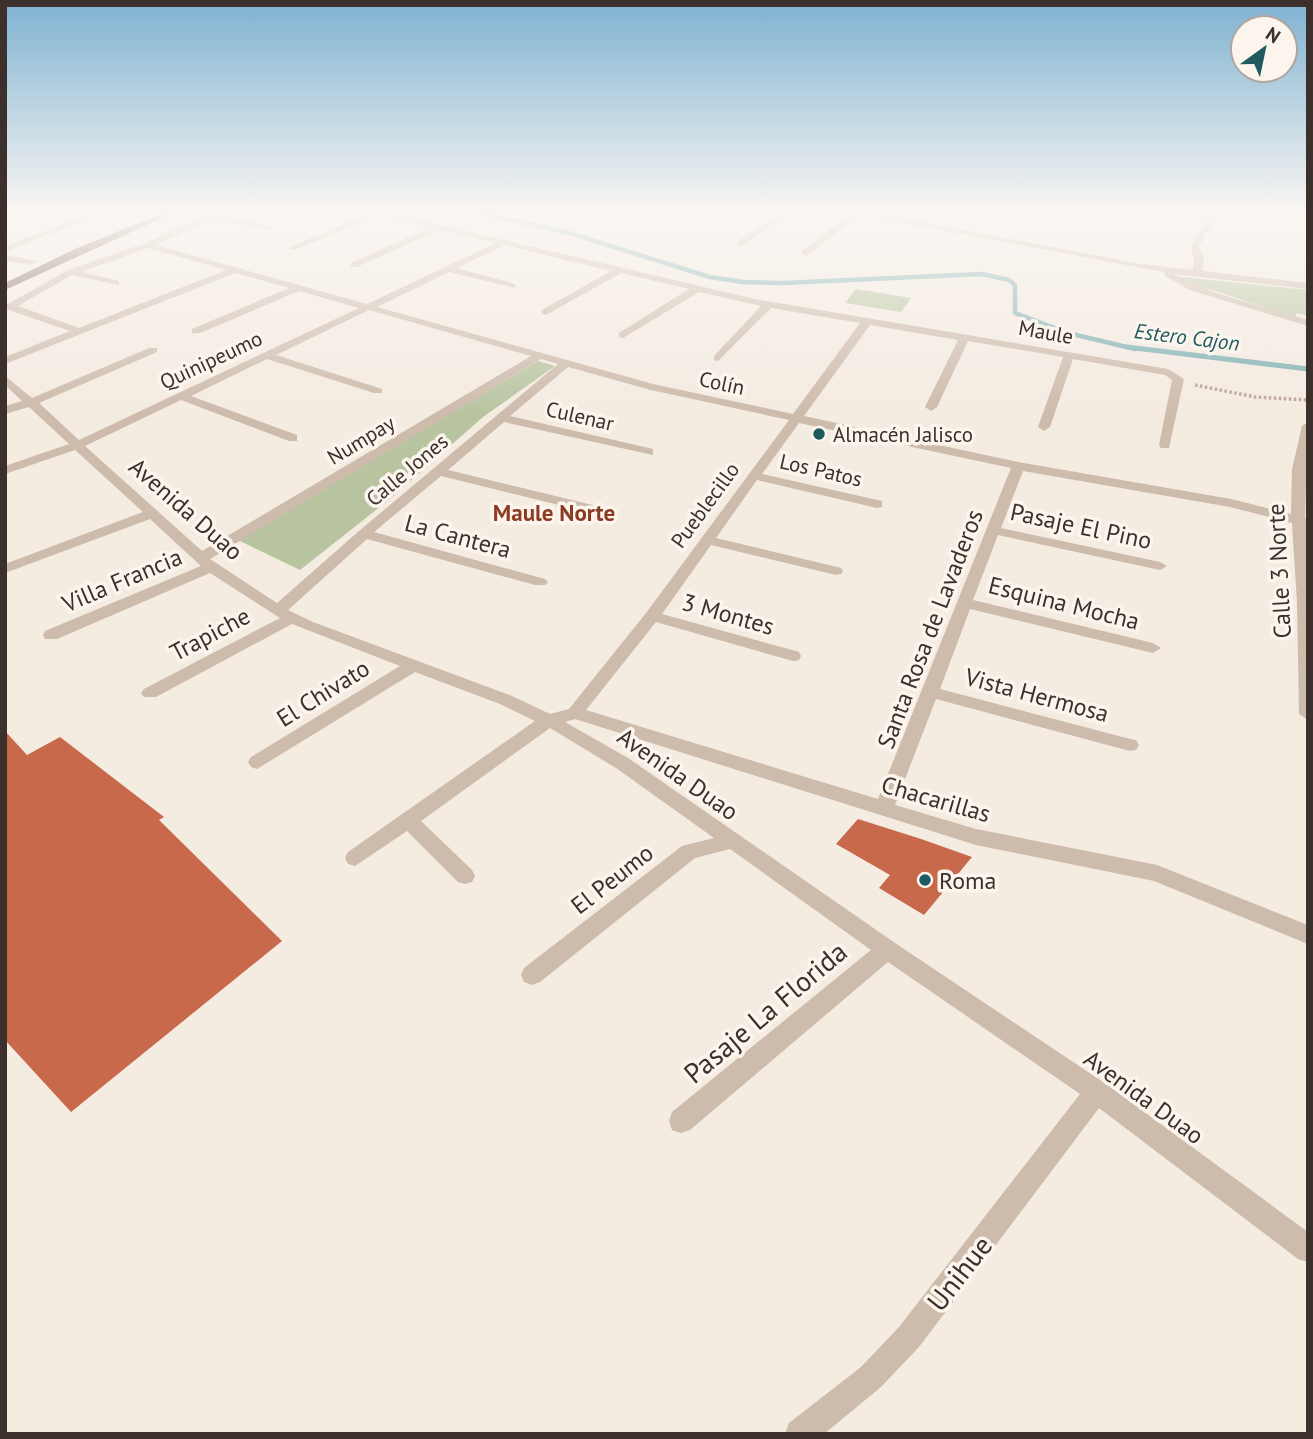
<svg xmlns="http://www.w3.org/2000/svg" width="1313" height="1439" font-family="'PT Sans',sans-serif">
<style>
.green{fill:#b8c4a0}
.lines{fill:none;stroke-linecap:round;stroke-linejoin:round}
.stream-far1{stroke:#7fb0b2;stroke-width:4.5}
.stream{stroke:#7fb0b2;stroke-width:5}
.building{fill:#c8694b}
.path{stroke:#b9a596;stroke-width:3.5;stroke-dasharray:2.5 2.5;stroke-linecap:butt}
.minor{fill:#cdbbac;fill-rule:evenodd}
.major{fill:#7d675c;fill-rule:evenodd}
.poi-dot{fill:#1f5a5e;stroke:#fbf5ee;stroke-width:2.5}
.labels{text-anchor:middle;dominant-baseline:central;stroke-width:7;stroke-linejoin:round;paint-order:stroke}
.far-street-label{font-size:21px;fill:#3b302b;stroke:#fbf5ee}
.far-water-label{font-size:21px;font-style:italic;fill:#1f5a5e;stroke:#fbf5ee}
.far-poi-label{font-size:21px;fill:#3b302b;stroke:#fbf5ee;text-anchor:start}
.far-quarter-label{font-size:23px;font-weight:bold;fill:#8c3b22;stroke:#fbf5ee}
.street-label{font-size:24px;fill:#3b302b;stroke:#fbf5ee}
.poi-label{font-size:24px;fill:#3b302b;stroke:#fbf5ee;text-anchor:start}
.near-street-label{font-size:28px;fill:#3b302b;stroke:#fbf5ee}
</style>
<rect width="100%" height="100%" fill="#f4ebe1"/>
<!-- green -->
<g class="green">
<polygon points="1182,277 1308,290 1308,316 1297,313 1295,317 1181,280"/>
<polygon points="856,289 911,298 901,312 845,303"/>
<polygon points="538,361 555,366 483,417 390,499 300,570 238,540"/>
</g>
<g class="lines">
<!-- stream-far1 -->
<polyline class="stream-far1" points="476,212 566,232 710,277 743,282 783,283 982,274 1009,280 1015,285 1015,313 1068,333 1135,349"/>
<!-- stream -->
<polyline class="stream" points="1127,347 1308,369"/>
</g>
<!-- building -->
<g class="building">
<polygon points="5,731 27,755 60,737 164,817 159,820 282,941 71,1112 5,1040"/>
<polygon points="858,819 921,839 972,857 924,915 879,888 890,875 836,844"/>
</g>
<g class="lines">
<!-- path -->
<polyline class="path" points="1195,385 1255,397 1308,400"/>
<!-- minor -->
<g class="minor">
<polygon points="96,212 106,212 5,252 5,246"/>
<path d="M 213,212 L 223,212 L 219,215 L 273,227 L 269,230 L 211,219 L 156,245 L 367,304 L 496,243 L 439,230 L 357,267 L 351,267 L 351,263 L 430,227 L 379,215 L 295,250 L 288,248 L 372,212 L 385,212 L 755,299 L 1168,369 L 1184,379 L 1169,448 L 1161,448 L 1159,445 L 1172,380 L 1165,375 L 1073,359 L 1050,427 L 1044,431 L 1038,427 L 1063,357 L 968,341 L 937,407 L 931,411 L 925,407 L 958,340 L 870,325 L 804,416 L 1018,462 L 1231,499 L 1291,514 L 1292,469 L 1302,426 L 1308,422 L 1305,518 L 1308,519 L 1308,720 L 1299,714 L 1297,602 L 1292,523 L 1230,507 L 1023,471 L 1001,528 L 1160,562 L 1167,566 L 1160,570 L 998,535 L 973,600 L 1153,643 L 1161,648 L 1153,653 L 970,609 L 940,689 L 1130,739 L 1136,740 L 1139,745 L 1136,750 L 1130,751 L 936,699 L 895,805 L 976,829 L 1157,865 L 1308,925 L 1308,944 L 1154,881 L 976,845 L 575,719 L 565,722 L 628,758 L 895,943 L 1106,1084 L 1308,1232 L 1308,1262 L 1298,1259 L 1099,1108 L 919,1347 L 881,1387 L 824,1434 L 785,1434 L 789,1423 L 861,1367 L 899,1327 L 1080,1094 L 888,962 L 690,1130 L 681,1133 L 672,1130 L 669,1121 L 672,1112 L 871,950 L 730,849 L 695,858 L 540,982 L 532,985 L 524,982 L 521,975 L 524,968 L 682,846 L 714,838 L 616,768 L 550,728 L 421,821 L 472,870 L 475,876 L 472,882 L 465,884 L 458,882 L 407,831 L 355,866 L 348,864 L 345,858 L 348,852 L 535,721 L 500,704 L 415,672 L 257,769 L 251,767 L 248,762 L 251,757 L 400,666 L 292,624 L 156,697 L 144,697 L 141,693 L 144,689 L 280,618 L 210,573 L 57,639 L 45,639 L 43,635 L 45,631 L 201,566 L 150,519 L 5,573 L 5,564 L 143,512 L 75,450 L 5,474 L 5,466 L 69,444 L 29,407 L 5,414 L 5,406 L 22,401 L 5,385 L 5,376 L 32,398 L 149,348 L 157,348 L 157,352 L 39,403 L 79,440 L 359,308 L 299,291 L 200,333 L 192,333 L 192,329 L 289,288 L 235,273 L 5,364 L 5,357 L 70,331 L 6,309 L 6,305 L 68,270 L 145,243 ZM 505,245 L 611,271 L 542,310 L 542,314 L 546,315 L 621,273 L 689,289 L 619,333 L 619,337 L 623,338 L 699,292 L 761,306 L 714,356 L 714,360 L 718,361 L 771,308 L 860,323 L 793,414 L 653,384 L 377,307 L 449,272 L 515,288 L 515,284 L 457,268 ZM 148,248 L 226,270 L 79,328 L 18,306 L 72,275 L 119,285 L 119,281 L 81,272 ZM 369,310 L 531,356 L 202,551 L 85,446 L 181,400 L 289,441 L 297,441 L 297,435 L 191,396 L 267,359 L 374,393 L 382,393 L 382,389 L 276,355 ZM 541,359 L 558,364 L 359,531 L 277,603 L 210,559 ZM 568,367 L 651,390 L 789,420 L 646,613 L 569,709 L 550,714 L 512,696 L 313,622 L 288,610 L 367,539 L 535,585 L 545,585 L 548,582 L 545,579 L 374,532 L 441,476 L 604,516 L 609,515 L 609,509 L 448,470 L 504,422 L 653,455 L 653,449 L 510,416 ZM 799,423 L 1011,468 L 878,799 L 586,710 L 656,622 L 793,661 L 799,660 L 801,656 L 799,652 L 662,614 L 711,545 L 836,575 L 841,574 L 843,571 L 841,568 L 716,538 L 757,480 L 877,508 L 882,507 L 882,501 L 762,474 Z"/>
<polygon points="781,212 790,212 743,246 737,246 737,242"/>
<polygon points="852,212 868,212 1141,264 1193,270 1194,260 1191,246 1211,212 1219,212 1199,246 1204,260 1202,271 1308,283 1308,289 1173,274 1216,293 1308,320 1308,326 1190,290 1165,276 1164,272 859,215 808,255 802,255 802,251"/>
<polygon points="5,255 37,261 32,264 5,261"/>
</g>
<!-- major -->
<polygon class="major" points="165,212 175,212 5,290 5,283 75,249"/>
</g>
<!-- sky -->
<linearGradient id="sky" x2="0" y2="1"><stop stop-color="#7eb2d2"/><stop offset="0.51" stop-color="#faf6f2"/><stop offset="1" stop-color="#faf6f2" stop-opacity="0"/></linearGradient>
<rect width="1313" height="413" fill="url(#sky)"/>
<!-- markers -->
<g class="poi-dot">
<circle cx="819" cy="434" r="7"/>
<circle cx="925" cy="880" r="7"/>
</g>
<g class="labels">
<!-- far-street labels -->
<g class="far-street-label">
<text transform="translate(1046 332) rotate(10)">Maule</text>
<text transform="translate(211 360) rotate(-25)">Quinipeumo</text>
<text transform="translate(722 383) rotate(12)">Colín</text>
<text transform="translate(580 416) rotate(13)">Culenar</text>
<text transform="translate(361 440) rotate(-31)">Numpay</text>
<text transform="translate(407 470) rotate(-40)">Calle Jones</text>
<text transform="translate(821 470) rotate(13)">Los Patos</text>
<text transform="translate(705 505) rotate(-54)">Pueblecillo</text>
</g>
<!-- far-water labels -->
<g class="far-water-label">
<text transform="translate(1187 337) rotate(7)">Estero Cajon</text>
</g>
<!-- far-poi labels -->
<g class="far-poi-label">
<text x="833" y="434">Almacén Jalisco</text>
</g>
<!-- far-quarter labels -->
<g class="far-quarter-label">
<text x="554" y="512">Maule Norte</text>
</g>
<!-- street labels -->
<g class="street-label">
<text transform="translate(186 509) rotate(41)">Avenida Duao</text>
<text transform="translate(1081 526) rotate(12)">Pasaje El Pino</text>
<text transform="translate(458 536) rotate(15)">La Cantera</text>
<text transform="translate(1279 571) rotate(-93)">Calle 3 Norte</text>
<text transform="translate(122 580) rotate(-23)">Villa Francia</text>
<text transform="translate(1064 603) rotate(14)">Esquina Mocha</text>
<text transform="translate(728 614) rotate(16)">3 Montes</text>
<text transform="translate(930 629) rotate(-69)">Santa Rosa de Lavaderos</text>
<text transform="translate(210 634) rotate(-28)">Trapiche</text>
<text transform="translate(323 693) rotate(-32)">El Chivato</text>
<text transform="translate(1037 695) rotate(15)">Vista Hermosa</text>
<text transform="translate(678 774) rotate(35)">Avenida Duao</text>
<text transform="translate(936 799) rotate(16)">Chacarillas</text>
<text transform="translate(612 879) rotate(-38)">El Peumo</text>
<text transform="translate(1144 1097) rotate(36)">Avenida Duao</text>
</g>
<!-- poi labels -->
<g class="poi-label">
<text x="939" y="880">Roma</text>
</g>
<!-- near-street labels -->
<g class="near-street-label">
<text transform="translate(765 1012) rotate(-40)">Pasaje La Florida</text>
<text transform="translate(959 1273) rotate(-52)">Unihue</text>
</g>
</g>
<!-- border -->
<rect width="1313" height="1439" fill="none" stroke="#3b302b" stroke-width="14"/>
<!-- north arrow -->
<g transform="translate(1264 49) rotate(33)"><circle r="33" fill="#fbf5ee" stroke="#aea6a0" stroke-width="2"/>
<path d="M0-5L12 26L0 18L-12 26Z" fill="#1f5a5e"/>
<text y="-10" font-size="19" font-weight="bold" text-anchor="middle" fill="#3b302b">N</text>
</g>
</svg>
